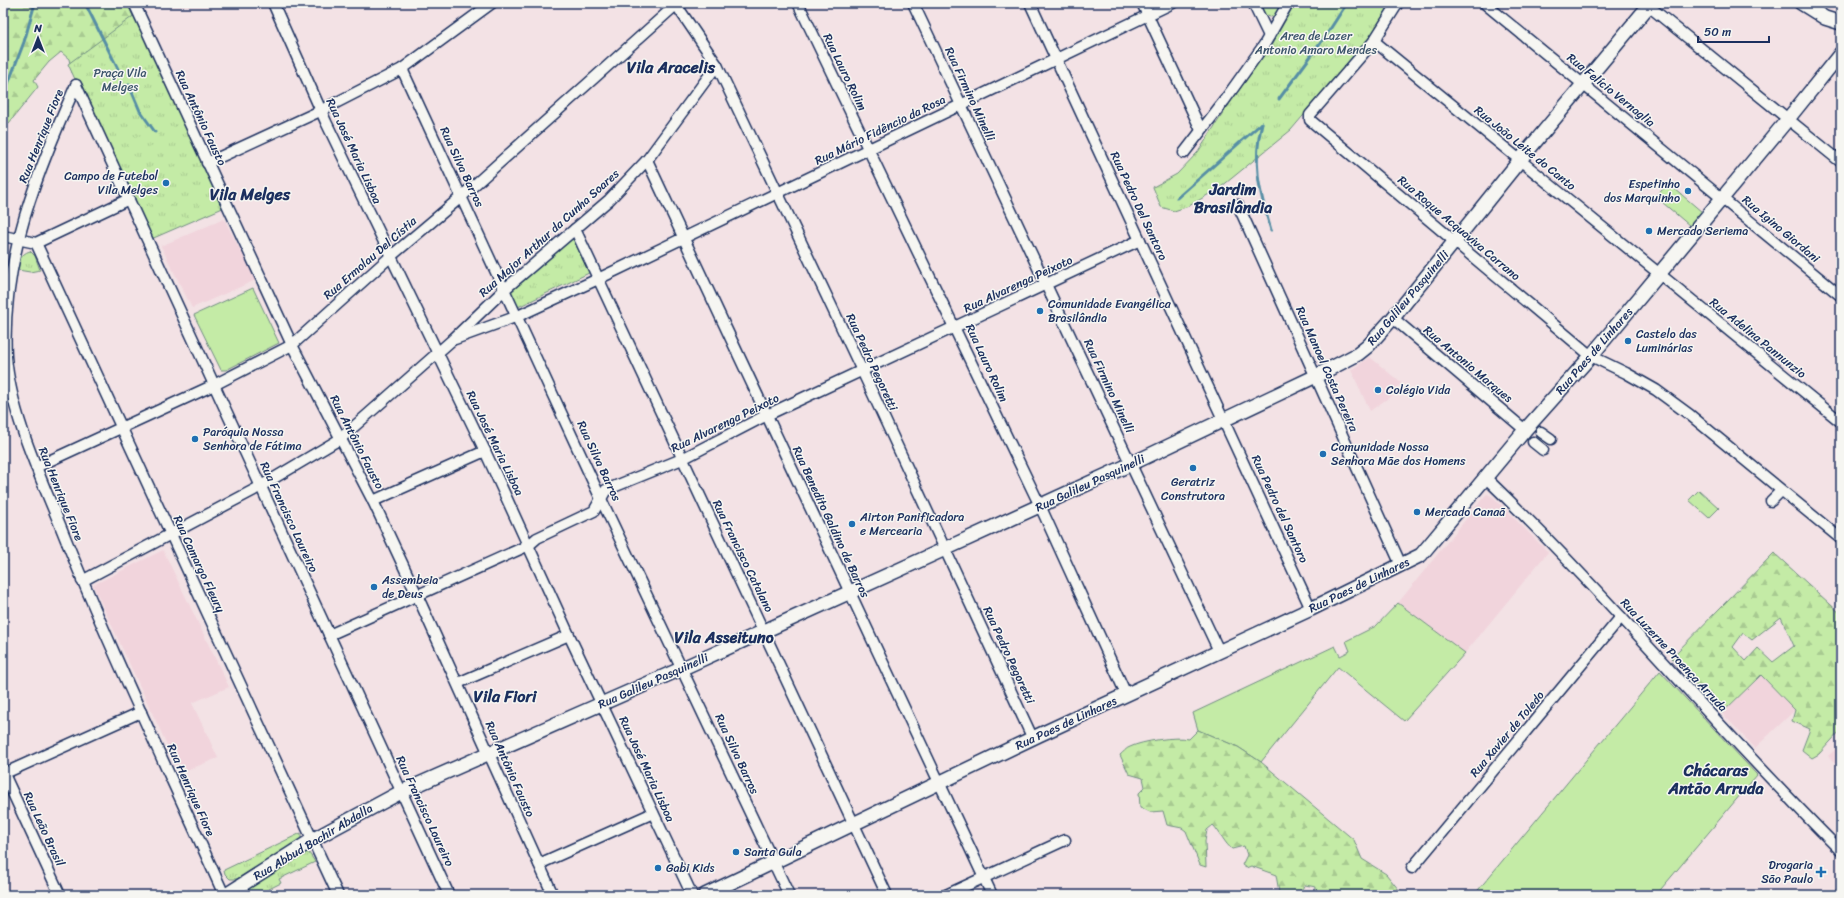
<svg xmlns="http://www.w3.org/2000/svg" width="1844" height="898" font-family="Sriracha,sans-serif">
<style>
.built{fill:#f1d4dc}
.grass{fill:#c4eba6;stroke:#708d82}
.forest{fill:url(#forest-firs);stroke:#708d82;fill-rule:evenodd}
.park{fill:url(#park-tufts);stroke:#708d82}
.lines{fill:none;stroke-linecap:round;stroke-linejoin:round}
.stream{stroke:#568ea5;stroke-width:3}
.minor-casing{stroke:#1b2f5e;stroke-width:13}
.tertiary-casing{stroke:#1b2f5e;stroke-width:16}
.minor{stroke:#f6f6f2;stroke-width:10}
.tertiary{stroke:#f6f6f2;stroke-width:13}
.poi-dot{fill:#1f6fb2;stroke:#f6f6f2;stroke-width:1.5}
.labels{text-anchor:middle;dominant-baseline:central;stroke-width:3;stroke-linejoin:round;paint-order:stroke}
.park-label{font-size:12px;fill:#3d556c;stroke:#f6f6f2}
.street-label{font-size:12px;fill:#1b2f5e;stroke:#f6f6f2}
.poi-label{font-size:12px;fill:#1b2f5e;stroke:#f6f6f2;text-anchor:start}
.district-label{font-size:16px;font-weight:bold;fill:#1b2f5e;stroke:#f6f6f2}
</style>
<defs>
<pattern id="forest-firs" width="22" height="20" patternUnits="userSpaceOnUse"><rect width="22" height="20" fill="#c4eba6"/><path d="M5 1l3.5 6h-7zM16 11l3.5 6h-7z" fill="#a8ca91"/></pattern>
<pattern id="park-tufts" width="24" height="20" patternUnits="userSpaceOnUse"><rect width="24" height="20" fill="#c4eba6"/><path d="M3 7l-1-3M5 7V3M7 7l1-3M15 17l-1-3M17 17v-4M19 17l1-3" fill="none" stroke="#a8ca91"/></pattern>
</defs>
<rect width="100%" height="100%" fill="#f3e2e5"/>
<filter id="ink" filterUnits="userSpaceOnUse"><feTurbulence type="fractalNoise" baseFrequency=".025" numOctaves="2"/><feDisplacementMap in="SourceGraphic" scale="8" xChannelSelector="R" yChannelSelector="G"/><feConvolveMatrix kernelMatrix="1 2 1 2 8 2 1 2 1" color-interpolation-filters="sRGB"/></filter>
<g filter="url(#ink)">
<!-- built -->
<g class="built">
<polygon points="224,219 256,280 192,308 161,246"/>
<polygon points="1370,357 1401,383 1391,396 1370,411 1351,370"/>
<polygon points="1487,494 1493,497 1548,552 1465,653 1398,603 1484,497"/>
<polygon points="163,550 229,687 192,703 218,758 180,773 93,585"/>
<polygon points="1761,675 1795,710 1755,748 1722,713"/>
<polygon points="1841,744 1841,769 1828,756"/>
</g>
<!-- grass -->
<g class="grass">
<polygon points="1668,183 1702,212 1690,226 1656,197"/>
<polygon points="253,288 279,343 226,370 221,370 194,315"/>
<polygon points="1699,490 1719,508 1709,518 1689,500"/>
<polygon points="1398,603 1465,653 1404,721 1338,667 1261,762 1238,747 1198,730 1193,713 1335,646 1340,656 1350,651 1346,641 1376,626"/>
<polygon points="1660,671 1757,775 1656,895 1474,895"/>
</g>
<!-- forest -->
<g class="forest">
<polygon points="3,3 127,3 133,16 72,73 69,59 61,52 49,62 34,80 38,87 5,128 3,162"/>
<path d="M 1774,553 L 1841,614 L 1841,730 L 1819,754 L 1812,758 L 1802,750 L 1810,729 L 1792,721 L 1795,710 L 1761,675 L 1722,713 L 1671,658 ZM 1781,617 L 1794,646 L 1773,662 L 1758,648 L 1746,661 L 1733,647 L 1743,633 L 1752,640 Z"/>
<path d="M 1198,730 L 1238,747 L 1261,762 L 1354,840 L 1362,859 L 1386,874 L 1399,890 L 1416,895 L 1315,895 L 1316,887 L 1305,885 L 1297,895 L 1281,895 L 1279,892 L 1276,875 L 1251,866 L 1246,868 L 1242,865 L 1247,855 L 1244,846 L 1232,849 C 1225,844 1220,832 1213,825 L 1207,830 L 1205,841 L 1206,867 L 1200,865 L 1186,831 L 1182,828 L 1167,825 L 1163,811 L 1150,812 L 1140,807 L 1139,793 L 1145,787 L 1143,778 L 1129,774 L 1120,755 C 1123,753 1126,748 1130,747 C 1142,741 1176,736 1189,739 Z"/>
</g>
<!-- park -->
<g class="park">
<polygon points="1260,3 1284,3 1275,16 1270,17 1265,15"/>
<polygon points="1295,3 1391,3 1370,37 1291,130 1221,187 1189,206 1174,211 1161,207 1153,187 1177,174 1198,152 1229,104 1272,44"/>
<polygon points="136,14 225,207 149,240 68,64"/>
<polygon points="572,236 591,272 518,307 508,288"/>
<path d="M 30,251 L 35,256 L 40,270 L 30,272 L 18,270 C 19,261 20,254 30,251 Z"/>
<polygon points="301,833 301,838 296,843 237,879 230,879 225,874 224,870"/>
<polygon points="306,852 309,853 315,862 279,879 281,883 257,895 233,895"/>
</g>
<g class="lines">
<!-- stream -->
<g class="stream">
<polyline points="85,3 119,71"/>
<polyline points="129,85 140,111 155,132"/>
<polyline points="3,97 24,42 35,3"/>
<polyline points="1279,99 1325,37 1347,3"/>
<path d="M 1262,123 C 1252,163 1259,191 1271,230"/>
<polyline points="1177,198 1262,123"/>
</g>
<defs>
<g id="minor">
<polyline points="134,3 292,345 373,501 417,595 553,895"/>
<polyline points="273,3 326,122 485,451 569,635 692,895"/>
<polyline points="675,3 717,65 866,379 1033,739"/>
<polyline points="798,3 1042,510 1126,694"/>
<polyline points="913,3 1219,651"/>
<polyline points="1030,3 1311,609"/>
<polyline points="1142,3 1201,130"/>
<polyline points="1253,3 1269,36"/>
<polyline points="1398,3 1374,41 1310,115 1310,120 1591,356 1626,373 1656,390 1690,415 1841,539"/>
<polyline points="1484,3 1841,296"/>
<polyline points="1645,3 1841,162"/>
<polyline points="1374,41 1841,422"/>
<polyline points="402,69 601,499 789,895"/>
<polyline points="76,85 449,895"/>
<path d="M 76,85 C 38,171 1,259 6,356 C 10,411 39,474 60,525 C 110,650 169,772 224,895"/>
<polyline points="1184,153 1224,101 1264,45 1288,3"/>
<polyline points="647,160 992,895"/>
<polyline points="207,163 320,111 402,69 492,3"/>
<polyline points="1238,205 1401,565"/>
<polyline points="575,229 887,895"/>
<polyline points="3,236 36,243 129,199"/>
<polyline points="36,243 338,895"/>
<polyline points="1393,318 1525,430"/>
<polyline points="455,339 518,316 598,279 1173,3"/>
<polyline points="1541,432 1551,439"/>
<polyline points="1533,442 1543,450"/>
<polyline points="36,467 214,385 292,345 390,257 461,197 678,3"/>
<path d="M 1486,478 C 1610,597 1719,730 1841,851"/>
<polyline points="373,501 485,451"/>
<polyline points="1771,501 1781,491"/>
<polyline points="82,581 254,490 340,439 451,341 505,289 609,200 647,160 717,65"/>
<polyline points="329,635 518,550 529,545 537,538 594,511 606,490 682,459 767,415 1140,240"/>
<polyline points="458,683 569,635"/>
<polyline points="3,774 141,712"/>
<polyline points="4,774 60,895"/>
<polyline points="539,864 653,813"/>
<polyline points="1412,868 1621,617"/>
<polyline points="946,895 1065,840"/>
</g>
<g id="tertiary">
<polyline points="1801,3 1825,18 1841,23"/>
<polyline points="226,895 312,840 401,792 683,668 945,549 1131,464 1316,376 1358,354 1368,346 1393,318 1520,160 1651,3"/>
<polyline points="705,895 1039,735 1311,609 1421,555 1525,430 1591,356 1788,119 1841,53"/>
</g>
</defs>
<!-- minor casing -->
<use href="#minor" class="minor-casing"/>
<!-- tertiary casing -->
<use href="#tertiary" class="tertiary-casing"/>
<!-- minor -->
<use href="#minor" class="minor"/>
<!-- tertiary -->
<use href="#tertiary" class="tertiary"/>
</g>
</g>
<!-- markers -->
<g class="poi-dot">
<circle cx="166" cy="183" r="4"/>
<circle cx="1688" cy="191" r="4"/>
<circle cx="1649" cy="231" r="4"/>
<circle cx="1040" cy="311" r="4"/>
<circle cx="1628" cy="341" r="4"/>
<circle cx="1378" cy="390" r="4"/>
<circle cx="195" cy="439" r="4"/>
<circle cx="1323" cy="454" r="4"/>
<circle cx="1193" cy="468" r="4"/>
<circle cx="1417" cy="512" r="4"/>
<circle cx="852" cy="524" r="4"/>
<circle cx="374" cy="587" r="4"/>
<circle cx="736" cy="852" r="4"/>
<circle cx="658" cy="868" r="4"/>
<path d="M1819 866h4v4h4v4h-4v4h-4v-4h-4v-4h4z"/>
</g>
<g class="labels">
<!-- park labels -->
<g class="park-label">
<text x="1316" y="36">Area de Lazer<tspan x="1316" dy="14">Antonio Amaro Mendes</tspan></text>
<text x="120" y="73">Praça Vila<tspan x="120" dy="14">Melges</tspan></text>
</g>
<!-- street labels -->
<g class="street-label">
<text transform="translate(845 72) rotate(64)">Rua Lauro Rolim</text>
<text transform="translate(1611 90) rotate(39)">Rua Felício Vernaglia</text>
<text transform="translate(970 94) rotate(65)">Rua Firmino Minelli</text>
<text transform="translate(201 118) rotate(65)">Rua Antônio Fausto</text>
<text transform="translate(880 130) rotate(-26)">Rua Mário Fidêncio da Rosa</text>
<text transform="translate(41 136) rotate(-68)">Rua Henrique Fiore</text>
<text transform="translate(1525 148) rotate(39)">Rua João Leite do Canto</text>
<text transform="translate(354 151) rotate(65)">Rua José Maria Lisboa</text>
<text transform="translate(462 167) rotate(65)">Rua Silva Barros</text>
<text transform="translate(1139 206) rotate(65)">Rua Pedro Del Santoro</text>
<text transform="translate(1459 228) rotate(40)">Rua Roque Acquaviva Carrano</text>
<text transform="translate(1781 229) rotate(40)">Rua Igino Giordani</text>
<text transform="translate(549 233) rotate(-42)">Rua Major Arthur da Cunha Soares</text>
<text transform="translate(370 258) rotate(-41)">Rua Ermolau Del Cístia</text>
<text transform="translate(1018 284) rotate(-25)">Rua Alvarenga Peixoto</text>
<text transform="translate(1408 298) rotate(-50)">Rua Galileu Pasquinelli</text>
<text transform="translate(1758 338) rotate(39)">Rua Adelina Pannunzio</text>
<text transform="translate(1594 351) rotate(-49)">Rua Paes de Linhares</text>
<text transform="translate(872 362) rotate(65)">Rua Pedro Pegoretti</text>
<text transform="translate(987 363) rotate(65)">Rua Lauro Rolim</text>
<text transform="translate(1468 364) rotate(40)">Rua Antonio Marques</text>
<text transform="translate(1327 369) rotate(66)">Rua Manoel Costa Pereira</text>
<text transform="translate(1109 386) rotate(65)">Rua Firmino Minelli</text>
<text transform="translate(725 423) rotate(-26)">Rua Alvarenga Peixoto</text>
<text transform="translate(357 442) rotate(63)">Rua Antônio Fausto</text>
<text transform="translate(495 443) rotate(64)">Rua José Maria Lisboa</text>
<text transform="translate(599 461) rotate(65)">Rua Silva Barros</text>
<text transform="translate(1090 483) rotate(-25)">Rua Galileu Pasquinelli</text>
<text transform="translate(61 494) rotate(68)">Rua Henrique Fiore</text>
<text transform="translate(1280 509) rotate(65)">Rua Pedro del Santoro</text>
<text transform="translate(289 517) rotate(65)">Rua Francisco Loureiro</text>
<text transform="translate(831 522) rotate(65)">Rua Benedito Galdino de Barros</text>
<text transform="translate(743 556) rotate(64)">Rua Francisco Catalano</text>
<text transform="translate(199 564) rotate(65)">Rua Camargo Fleury</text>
<text transform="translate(1359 585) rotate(-26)">Rua Paes de Linhares</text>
<text transform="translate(1009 655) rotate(65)">Rua Pedro Pegoretti</text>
<text transform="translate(1674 655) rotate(47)">Rua Luzerne Proença Arruda</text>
<text transform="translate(653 681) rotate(-24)">Rua Galileu Pasquinelli</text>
<text transform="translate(1066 723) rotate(-25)">Rua Paes de Linhares</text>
<text transform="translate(1507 734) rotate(-50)">Rua Xavier de Toledo</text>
<text transform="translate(737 754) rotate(65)">Rua Silva Barros</text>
<text transform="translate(510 769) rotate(66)">Rua Antônio Fausto</text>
<text transform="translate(647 769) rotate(65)">Rua José Maria Lisboa</text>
<text transform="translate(191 790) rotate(66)">Rua Henrique Fiore</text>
<text transform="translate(425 811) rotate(65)">Rua Francisco Loureiro</text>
<text transform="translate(44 829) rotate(65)">Rua Leão Brasil</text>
<text transform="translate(313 842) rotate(-31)">Rua Abbud Bachir Abdalla</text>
</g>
<!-- poi labels -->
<g class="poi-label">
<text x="158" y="176" text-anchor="end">Campo de Futebol<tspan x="158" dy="14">Vila Melges</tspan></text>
<text x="1680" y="184" text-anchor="end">Espetinho<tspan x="1680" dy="14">dos Marquinho</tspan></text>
<text x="1657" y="231">Mercado Seriema</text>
<text x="1048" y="304">Comunidade Evangélica<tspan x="1048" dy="14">Brasilândia</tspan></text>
<text x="1636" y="334">Castelo das<tspan x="1636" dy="14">Luminárias</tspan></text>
<text x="1386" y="390">Colégio Vida</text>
<text x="203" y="432">Paróquia Nossa<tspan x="203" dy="14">Senhora de Fátima</tspan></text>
<text x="1331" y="447">Comunidade Nossa<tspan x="1331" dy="14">Senhora Mãe dos Homens</tspan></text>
<text x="1193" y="482" text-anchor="middle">Geratriz<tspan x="1193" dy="14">Construtora</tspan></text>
<text x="1425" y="512">Mercado Canaã</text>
<text x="860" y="517">Airton Panificadora<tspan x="860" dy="14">e Mercearia</tspan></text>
<text x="382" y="580">Assembeia<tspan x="382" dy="14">de Deus</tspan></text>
<text x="744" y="852">Santa Gula</text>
<text x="1813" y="865" text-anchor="end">Drogaria<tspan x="1813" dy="14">São Paulo</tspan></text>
<text x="666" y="868">Gabi Kids</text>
</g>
<!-- district labels -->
<g class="district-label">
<text x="671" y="67">Vila Aracelis</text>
<text x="1233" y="189">Jardim<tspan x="1233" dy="18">Brasilândia</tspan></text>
<text x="250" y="194">Vila Melges</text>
<text x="724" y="637">Vila Asseituno</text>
<text x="505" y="696">Vila Fiori</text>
<text x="1716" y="770">Chácaras<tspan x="1716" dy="18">Antão Arruda</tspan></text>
</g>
</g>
<!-- margin -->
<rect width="1844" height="898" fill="none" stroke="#f6f6f2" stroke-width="16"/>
<rect x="8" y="8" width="1828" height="882" fill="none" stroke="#1b2f5e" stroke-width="1.5" filter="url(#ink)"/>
<!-- north arrow -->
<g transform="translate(38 38)" stroke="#f6f6f2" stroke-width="3" paint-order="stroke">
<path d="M0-3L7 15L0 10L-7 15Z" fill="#1b2f5e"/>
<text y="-6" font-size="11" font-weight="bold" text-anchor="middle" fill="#1b2f5e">N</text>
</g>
<!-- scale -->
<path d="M1698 36v6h71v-6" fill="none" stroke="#1b2f5e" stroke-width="2"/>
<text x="1704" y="36" font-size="12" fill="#1b2f5e" stroke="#f6f6f2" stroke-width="3" paint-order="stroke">50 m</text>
</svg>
